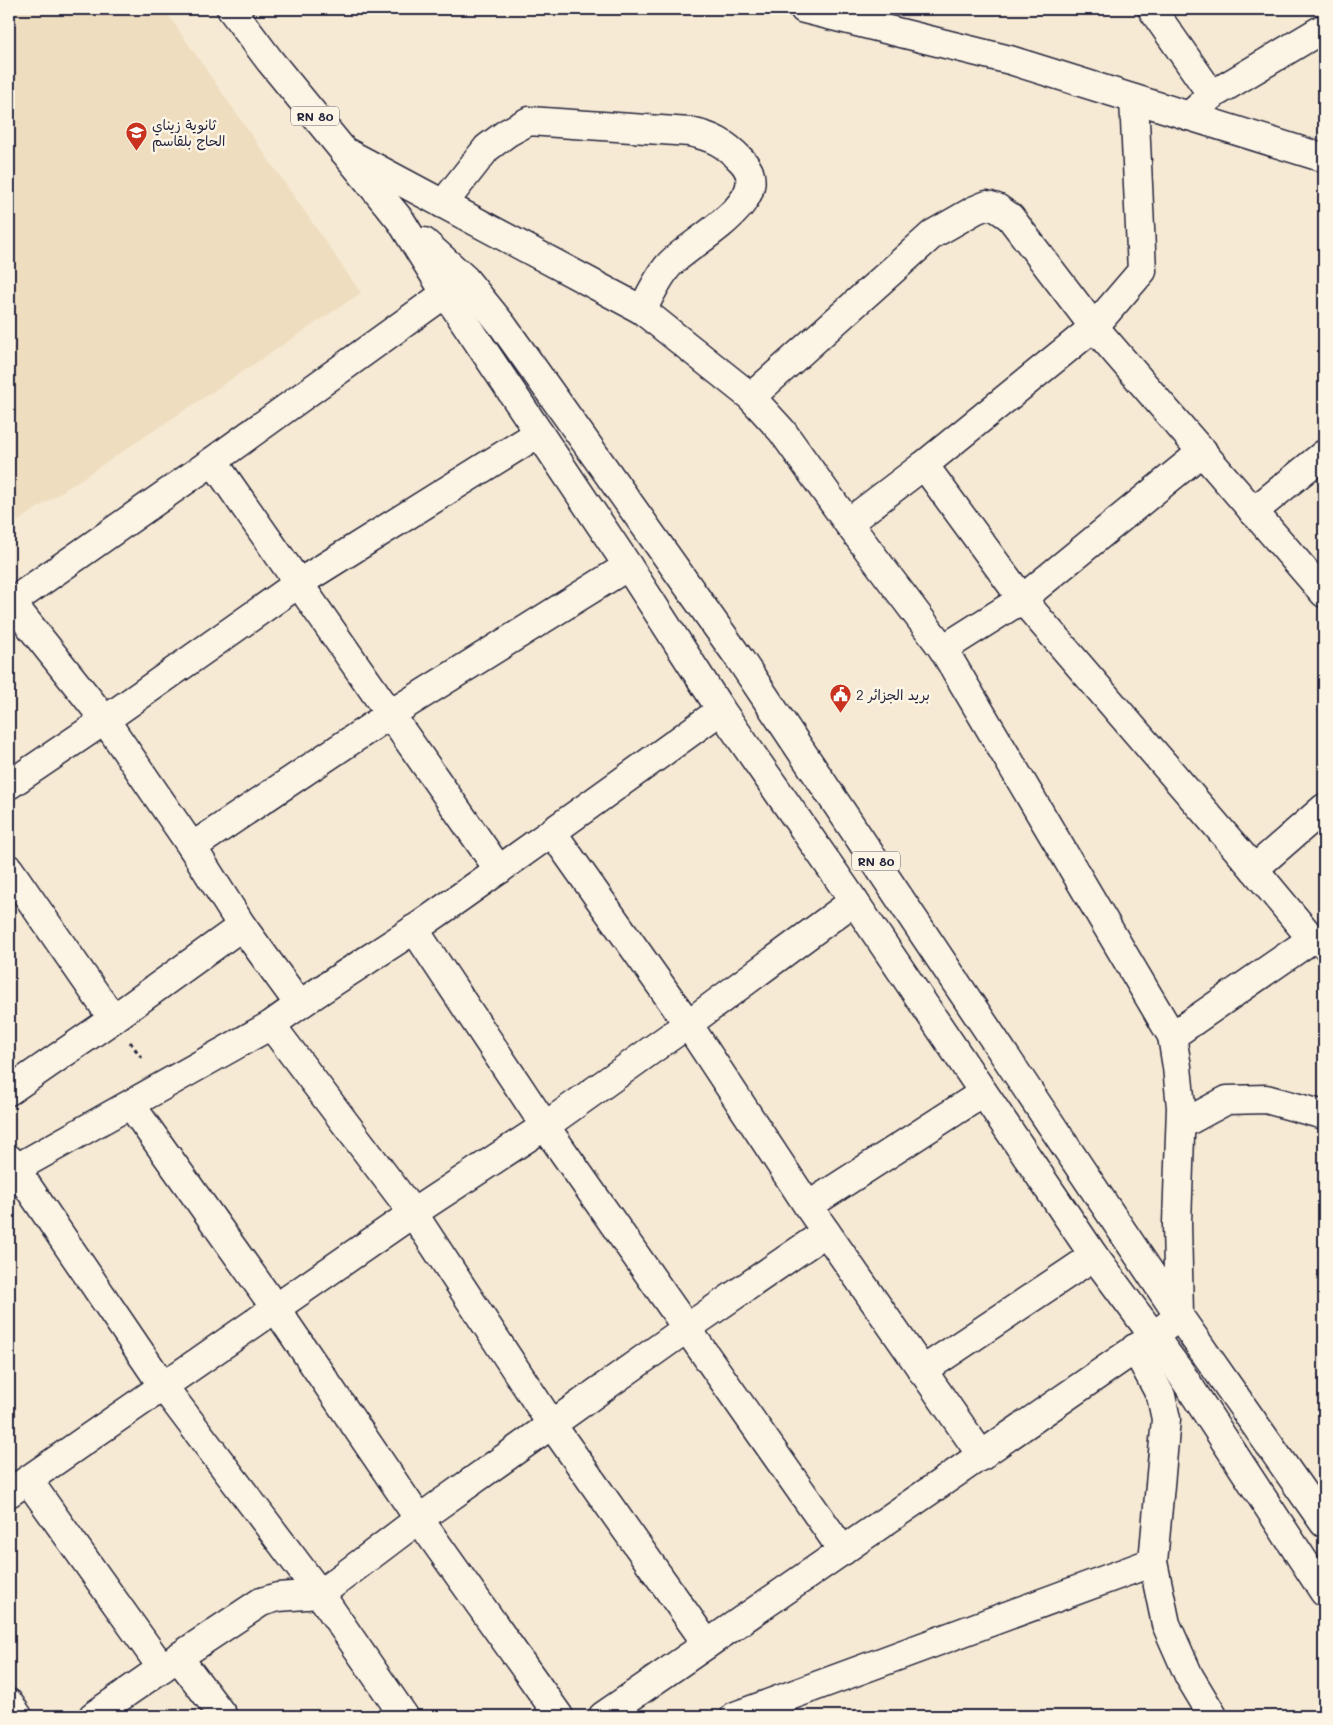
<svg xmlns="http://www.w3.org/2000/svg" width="1333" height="1725" font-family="Mali,'Playpen Sans Arabic',sans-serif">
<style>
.built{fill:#efddc0}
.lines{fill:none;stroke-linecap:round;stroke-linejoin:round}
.minor-casing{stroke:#22223b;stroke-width:31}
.secondary-casing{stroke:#22223b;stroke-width:31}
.primary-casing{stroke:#22223b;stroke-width:31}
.path{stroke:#22223b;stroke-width:3;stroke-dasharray:4 4;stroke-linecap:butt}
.minor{stroke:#fcf5e5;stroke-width:28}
.secondary{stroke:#fcf5e5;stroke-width:28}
.primary{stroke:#fcf5e5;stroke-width:28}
.labels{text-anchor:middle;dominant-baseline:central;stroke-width:5;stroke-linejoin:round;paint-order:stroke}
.shield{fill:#fcf5e5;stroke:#63616e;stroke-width:1}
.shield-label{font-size:12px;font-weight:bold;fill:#22223b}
.poi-label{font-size:14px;fill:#22223b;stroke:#fcf5e5;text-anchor:start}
</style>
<rect width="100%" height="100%" fill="#f6ead4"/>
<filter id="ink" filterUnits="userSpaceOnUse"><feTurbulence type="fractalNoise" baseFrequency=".02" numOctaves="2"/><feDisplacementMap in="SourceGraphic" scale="10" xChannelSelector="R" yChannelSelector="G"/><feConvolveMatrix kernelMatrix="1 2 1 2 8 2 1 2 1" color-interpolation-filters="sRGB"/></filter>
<g filter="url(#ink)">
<!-- built -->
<polygon class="built" points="9,9 164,9 361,293 9,527"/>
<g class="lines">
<defs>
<g id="minor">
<polyline points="804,9 1010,60 1324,158"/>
<polyline points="1152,9 1212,95"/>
<polyline points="1189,116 1212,95 1324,28"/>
<polyline points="344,151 642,310 751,397 782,431 848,523 943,649 1172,1036 1177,1067 1181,1107 1177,1223 1179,1316 1154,1336 603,1716"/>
<path d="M 443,204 L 487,148 L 507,133 L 529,121 L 690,132 C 713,137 725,143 742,161 C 778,200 691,241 670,264 C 659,275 650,296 642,310"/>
<polyline points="751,397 933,234 975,210 987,205 997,208 1010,217 1094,327 1324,593"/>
<polyline points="213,461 499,870"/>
<polyline points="924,465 1022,599 1254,869 1312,939 1324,944"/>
<polyline points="1253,512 1324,454"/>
<polyline points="848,523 924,465 1094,327 1142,271 1134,99"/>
<polyline points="11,602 105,720 192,847 242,926 299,1004"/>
<polyline points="943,649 1022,599 1203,451"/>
<polyline points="9,785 105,720 299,583 539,433"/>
<polyline points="552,832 688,1024 808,1206 982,1456"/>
<polyline points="192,847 389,715 628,566"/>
<polyline points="9,869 113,1019"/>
<polyline points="1254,869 1324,808"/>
<polyline points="414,929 545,1126 843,1551"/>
<polyline points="271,1025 413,1213 552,1425 707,1644"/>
<polyline points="1172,1036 1312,939"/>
<polyline points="9,1091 113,1019 242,926"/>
<polyline points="131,1105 276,1309 419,1519 559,1716"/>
<polyline points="1181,1125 1227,1100 1266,1099 1324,1115"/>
<polyline points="9,1159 163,1386 320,1594 404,1716"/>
<path d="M 15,1169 L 271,1025 C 319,989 372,958 422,924 C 522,854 622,782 721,710"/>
<polyline points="808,1206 983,1093"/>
<polyline points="1135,1348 1161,1396 1166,1419 1153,1562 1166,1624 1189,1676 1213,1716"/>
<polyline points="922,1371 1094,1256"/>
<polyline points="28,1480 162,1668"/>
<polyline points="9,1493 413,1213 545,1126 688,1024 854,901"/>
<polyline points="178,1657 223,1716"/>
<polyline points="9,1703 18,1716"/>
<polyline points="93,1716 162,1668 261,1602 278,1597 320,1594 419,1519 687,1328 826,1232"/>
<polyline points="735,1716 1153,1562"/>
</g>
<polyline id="secondary" points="9,604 213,461 464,280"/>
<g id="primary">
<polyline points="231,9 270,61 401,221 446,294 628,566 721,710 854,901 1094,1256 1178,1369 1324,1592"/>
<polyline points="424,242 465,279 503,326 739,658 1179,1316 1324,1523"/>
</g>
</defs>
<!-- minor casing -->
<use href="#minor" class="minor-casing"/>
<!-- secondary casing -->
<use href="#secondary" class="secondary-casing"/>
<!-- primary casing -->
<use href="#primary" class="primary-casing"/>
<!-- path -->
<polyline class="path" points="130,1042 144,1061"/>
<!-- minor -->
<use href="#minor" class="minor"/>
<!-- secondary -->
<use href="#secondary" class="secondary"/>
<!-- primary -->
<use href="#primary" class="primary"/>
</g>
</g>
<!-- icons -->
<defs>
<symbol id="school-pin" viewBox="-11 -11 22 30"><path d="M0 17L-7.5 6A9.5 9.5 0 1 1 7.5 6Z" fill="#c8321e" stroke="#fcf5e5"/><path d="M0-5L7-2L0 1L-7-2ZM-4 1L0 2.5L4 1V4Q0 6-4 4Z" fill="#fff"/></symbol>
<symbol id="civic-pin" viewBox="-11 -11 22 30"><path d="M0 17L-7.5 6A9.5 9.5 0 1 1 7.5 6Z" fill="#c8321e" stroke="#fcf5e5"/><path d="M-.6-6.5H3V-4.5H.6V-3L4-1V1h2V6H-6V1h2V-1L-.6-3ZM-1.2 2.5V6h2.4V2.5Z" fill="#fff"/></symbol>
</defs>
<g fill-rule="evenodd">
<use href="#school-pin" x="124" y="120" width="25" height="34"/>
<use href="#civic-pin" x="828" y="682" width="25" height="34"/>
</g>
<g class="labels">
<!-- shield labels -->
<g class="shield">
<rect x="291" y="106.5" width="48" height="19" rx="4"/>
<rect x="852" y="851.5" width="48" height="19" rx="4"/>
</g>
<g class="shield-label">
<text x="315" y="116">RN 80</text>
<text x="876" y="861">RN 80</text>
</g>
<!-- poi labels -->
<g class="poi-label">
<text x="152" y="124">ثانوية زيناي<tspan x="152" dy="16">الحاج بلقاسم</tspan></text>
<text x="856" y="694">بريد الجزائر 2</text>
</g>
</g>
<!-- margin -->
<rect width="1333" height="1725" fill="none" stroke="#fcf5e5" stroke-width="30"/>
<rect x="15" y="15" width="1303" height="1695" fill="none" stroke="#22223b" stroke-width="2" filter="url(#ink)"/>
</svg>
